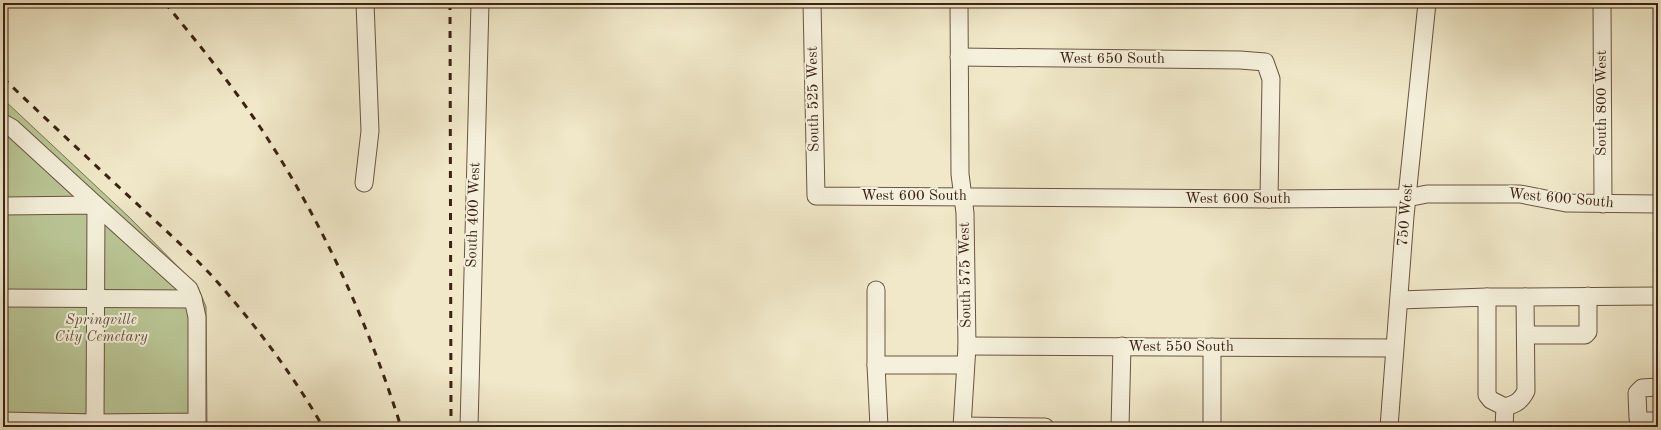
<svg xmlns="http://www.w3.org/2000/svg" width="1661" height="430" font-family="'Old Standard TT',serif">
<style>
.green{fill:#bac696;stroke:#7c7456}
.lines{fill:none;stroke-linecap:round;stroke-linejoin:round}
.minor-casing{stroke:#6a5442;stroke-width:19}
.minor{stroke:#f5f0db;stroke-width:17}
.rail{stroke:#3d2215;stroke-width:3;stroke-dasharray:7 7;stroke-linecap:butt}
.labels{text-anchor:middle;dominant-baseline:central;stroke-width:4;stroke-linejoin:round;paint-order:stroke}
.street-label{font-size:15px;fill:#3d2215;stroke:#f5f0db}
.park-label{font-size:15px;font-style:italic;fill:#62533c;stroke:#f5f0db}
</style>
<rect width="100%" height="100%" fill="#f0e8c8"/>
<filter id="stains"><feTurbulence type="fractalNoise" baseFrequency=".005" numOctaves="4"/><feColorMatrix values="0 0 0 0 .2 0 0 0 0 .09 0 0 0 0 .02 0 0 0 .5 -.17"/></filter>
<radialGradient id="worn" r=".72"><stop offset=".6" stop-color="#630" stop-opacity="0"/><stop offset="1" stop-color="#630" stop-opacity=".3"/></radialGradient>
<!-- green -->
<polygon class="green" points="3,99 130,218 198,287 206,307 207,427 3,427"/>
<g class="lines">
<defs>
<g id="minor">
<polyline points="812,3 816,196 1269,199 1407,198 1427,194 1520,194 1566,203 1658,204"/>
<polyline points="959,3 960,174 965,213 967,346 962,427"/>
<polyline points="1602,3 1603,204"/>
<polyline points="959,57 1240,60 1265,62 1271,79 1269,199"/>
<polyline points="3,123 12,128 96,205 95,423"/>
<polyline points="364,183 370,131 365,3"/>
<polyline points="3,206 96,205 189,289 193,299 197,317 197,422 95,423 3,421"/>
<polyline points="1487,297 1525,297"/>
<polyline points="3,298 193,299"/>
<polyline points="1399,300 1487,297 1487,395 1491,400 1505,407 1504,427"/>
<polyline points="1526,335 1585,335 1588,332 1588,296"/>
<polyline points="967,346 1394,348"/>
<polyline points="876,365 876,290"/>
<polyline points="1658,387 1642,388 1637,393 1638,418 1644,421 1658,421"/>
<path d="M 1505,407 C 1516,404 1521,401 1526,391 L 1525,297 L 1658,296"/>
<polyline points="962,426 1045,427"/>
<polyline points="469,427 480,3"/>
<polyline points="879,427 876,365 965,365"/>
<polyline points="1120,427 1122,346"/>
<polyline points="1212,427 1212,347"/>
<polyline points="1389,427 1405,216 1427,3"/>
</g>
</defs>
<!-- minor casing -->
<use href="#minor" class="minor-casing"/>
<!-- minor -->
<use href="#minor" class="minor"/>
<!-- rail -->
<g class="rail">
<path d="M 165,3 C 198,43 231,84 260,127 C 321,219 368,322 401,427"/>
<polyline points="450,3 451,427"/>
<path d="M 3,78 C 42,115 81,152 120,188 C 151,217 183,245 212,276 C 254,323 292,373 323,427"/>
</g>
</g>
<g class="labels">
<!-- street labels -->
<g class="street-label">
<text x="1112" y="59">West 650 South</text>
<text transform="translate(814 99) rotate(-91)">South 525 West</text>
<text transform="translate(1602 103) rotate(-90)">South 800 West</text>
<text x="914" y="196">West 600 South</text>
<text x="1238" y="199">West 600 South</text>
<text transform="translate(1561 199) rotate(5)">West 600 South</text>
<text transform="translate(474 215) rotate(-88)">South 400 West</text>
<text transform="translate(1406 215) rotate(-85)">750 West</text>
<text transform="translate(966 275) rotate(-91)">South 575 West</text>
<text x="1181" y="347">West 550 South</text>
</g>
<!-- park labels -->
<g class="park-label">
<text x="101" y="320">Springville<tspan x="101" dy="17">City Cemetary</tspan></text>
</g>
</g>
<!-- margin -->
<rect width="1661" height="430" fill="none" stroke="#f0e8c8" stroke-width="16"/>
<rect x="4" y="4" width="1653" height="422" fill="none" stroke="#3d2215" stroke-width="2"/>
<rect x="8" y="8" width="1645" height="414" fill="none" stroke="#3d2215"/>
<rect width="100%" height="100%" filter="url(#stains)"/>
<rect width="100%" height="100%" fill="url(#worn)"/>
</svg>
